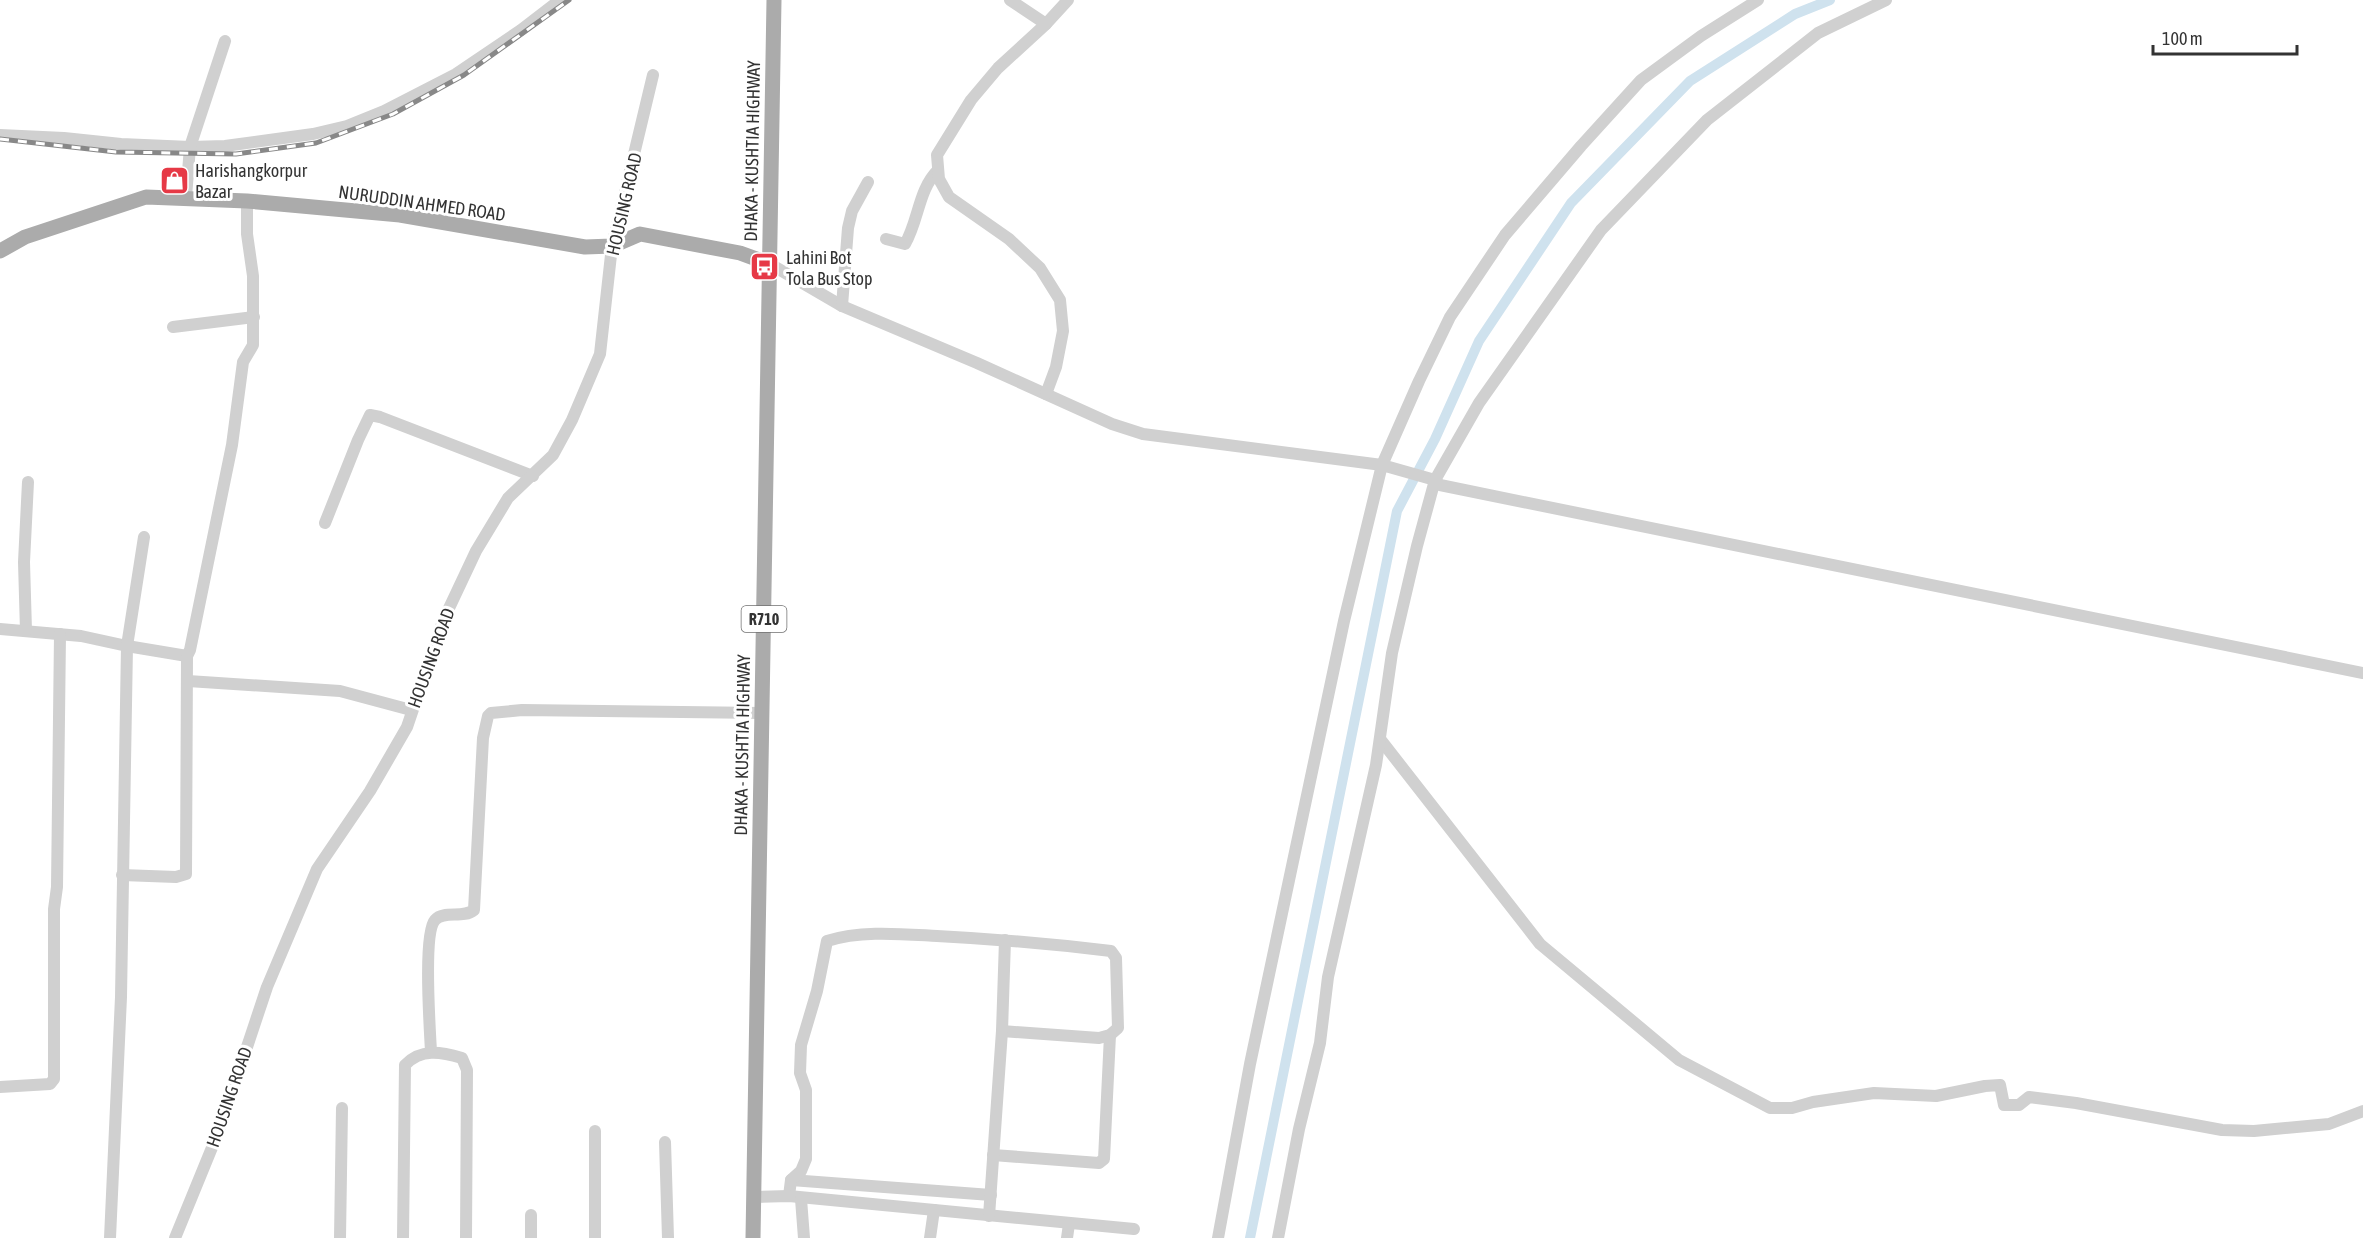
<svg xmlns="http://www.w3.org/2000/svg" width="2363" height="1238" font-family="'Asap Condensed',sans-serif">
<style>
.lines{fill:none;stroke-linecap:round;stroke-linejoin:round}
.canal{stroke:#cfe2ee;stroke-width:10}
.minor{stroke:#d0d0d0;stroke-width:12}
.major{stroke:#ababab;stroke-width:15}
.rail-casing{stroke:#888;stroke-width:5}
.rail{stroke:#fff;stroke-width:3;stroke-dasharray:9;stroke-linecap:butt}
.labels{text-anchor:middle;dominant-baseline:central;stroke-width:6;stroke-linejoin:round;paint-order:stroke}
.shield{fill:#fff;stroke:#707070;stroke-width:1.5}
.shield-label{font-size:16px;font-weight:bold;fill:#333}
.street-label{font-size:18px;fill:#333;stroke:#fff}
.poi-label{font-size:18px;fill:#333;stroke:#fff;text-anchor:start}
</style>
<rect width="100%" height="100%" fill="#fff"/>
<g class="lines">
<!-- canal -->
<polyline class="canal" points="1250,1238 1397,511 1435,439 1479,341 1571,203 1690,81 1795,14 1830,0"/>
<!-- minor -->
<g class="minor">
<polyline points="1010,0 1046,24"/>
<polyline points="0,135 64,138 121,144 190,147 225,146 313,134 347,126 384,111 456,74 521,30 560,0"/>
<polyline points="186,197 190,147 225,41"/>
<path d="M 886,239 L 905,244 C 919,220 918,190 938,170"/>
<polyline points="770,264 842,306 977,363 1112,424 1143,434 1382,465 1435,480 1440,485 2363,673"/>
<polyline points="842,306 848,228 852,211 868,182"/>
<polyline points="173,327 254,317"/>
<polyline points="1046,394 1056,367 1063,331 1060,300 1040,268 1009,239 949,197 939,179 937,155 971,100 998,68 1046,24 1068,0"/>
<polyline points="325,523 358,440 370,415 380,417 533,476"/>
<polyline points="0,629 81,636 127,646 187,656"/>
<polyline points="26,631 24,562 28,482"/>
<polyline points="188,681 340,691 411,710"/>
<polyline points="1380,739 1540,944 1679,1060 1770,1108 1792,1108 1813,1102 1874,1093 1936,1096 1985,1086 2000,1085 2004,1105 2019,1105 2029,1097 2076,1103 2222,1130 2254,1131 2329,1124 2363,1111"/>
<polyline points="122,875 176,877 186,874 187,656 190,650 232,445 243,362 253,345 253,276 247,234 247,201"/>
<path d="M 431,1052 C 430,1031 423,933 435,920 C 444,910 463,919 474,910 L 483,738 L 488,716 L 491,713 L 522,710 L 762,713"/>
<polyline points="0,1087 50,1084 54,1079 54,909 57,887 60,634"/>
<polyline points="665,1142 668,1238"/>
<polyline points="993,1155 1099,1163 1104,1159 1110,1035"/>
<polyline points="791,1180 991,1195"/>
<path d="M 789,1196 L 791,1180 L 801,1171 L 806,1159 L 806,1090 L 800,1073 L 801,1045 L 817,991 L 827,941 C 861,930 901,934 937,936 C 995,939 1053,944 1111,951 L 1116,958 L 1118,1028 L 1110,1035 L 1099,1038 L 1002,1031"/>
<polyline points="754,1197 789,1196 1134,1229"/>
<polyline points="801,1199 804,1238"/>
<polyline points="989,1216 1002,1031 1005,940"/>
<polyline points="110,1238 121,997 127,646 144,537"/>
<polyline points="175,1238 220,1128 267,987 317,869 370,791 407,727 443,621 476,551 508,498 553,455 572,420 600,354 612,246 653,75"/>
<polyline points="340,1238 342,1108"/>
<path d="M 403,1238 L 405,1065 C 421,1048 441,1052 462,1058 L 467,1070 L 466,1238"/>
<polyline points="531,1238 531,1215"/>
<polyline points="595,1238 595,1131"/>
<polyline points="930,1238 934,1210"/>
<polyline points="1067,1238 1069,1224"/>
<polyline points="1218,1238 1250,1064 1344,621 1382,465 1419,381 1450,317 1505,235 1581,146 1641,80 1701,36 1758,0"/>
<polyline points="1278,1238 1299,1129 1320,1043 1328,977 1376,765 1392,653 1417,546 1435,480 1479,403 1601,230 1707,120 1818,33 1886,0"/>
</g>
<!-- major -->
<g class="major">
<polyline points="0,251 25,237 146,197 247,201 400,215 585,247 612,246 640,234 740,253 770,264"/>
<polyline points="753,1238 774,0"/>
</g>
<defs>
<polyline id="rail" points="0,139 116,152 236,154 316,143 393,114 464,75 569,0"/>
</defs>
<!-- rail casing -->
<use href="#rail" class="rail-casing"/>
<!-- rail -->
<use href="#rail" class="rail"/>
</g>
<!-- icons -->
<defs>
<symbol id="shop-square" viewBox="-11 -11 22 22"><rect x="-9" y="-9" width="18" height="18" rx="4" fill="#e63946" stroke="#fff"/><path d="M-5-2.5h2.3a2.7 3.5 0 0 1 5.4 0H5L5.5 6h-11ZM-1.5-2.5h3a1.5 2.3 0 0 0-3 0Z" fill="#fff"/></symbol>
<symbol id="bus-square" viewBox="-11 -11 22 22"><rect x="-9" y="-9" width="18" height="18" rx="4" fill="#e63946" stroke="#fff"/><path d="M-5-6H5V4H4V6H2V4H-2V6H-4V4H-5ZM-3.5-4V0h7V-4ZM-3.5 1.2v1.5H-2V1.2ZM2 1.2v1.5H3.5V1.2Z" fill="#fff"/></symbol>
</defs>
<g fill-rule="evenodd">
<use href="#shop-square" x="158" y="164" width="33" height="33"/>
<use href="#bus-square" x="748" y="250" width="33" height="33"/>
</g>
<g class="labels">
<!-- shield labels -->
<rect class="shield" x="741.5" y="606" width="45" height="26" rx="4.5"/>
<g class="shield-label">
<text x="764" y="619">R710</text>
</g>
<!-- street labels -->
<g class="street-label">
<text transform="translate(752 151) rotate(-89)">DHAKA - KUSHTIA HIGHWAY</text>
<text transform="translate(422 203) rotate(8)">NURUDDIN AHMED ROAD</text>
<text transform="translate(624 204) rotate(-77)">HOUSING ROAD</text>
<text transform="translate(431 658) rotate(-70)">HOUSING ROAD</text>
<text transform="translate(742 745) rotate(-89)">DHAKA - KUSHTIA HIGHWAY</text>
<text transform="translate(229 1097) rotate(-71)">HOUSING ROAD</text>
</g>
<!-- poi labels -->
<g class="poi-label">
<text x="195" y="170">Harishangkorpur<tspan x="195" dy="21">Bazar</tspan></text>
<text x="786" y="257">Lahini Bot<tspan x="786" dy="21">Tola Bus Stop</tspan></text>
</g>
</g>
<!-- scale -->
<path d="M2153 45v9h144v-9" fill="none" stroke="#333333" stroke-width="3"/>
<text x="2162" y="45" font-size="18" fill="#333333" stroke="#ffffff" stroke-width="4.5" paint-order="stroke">100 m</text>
</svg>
